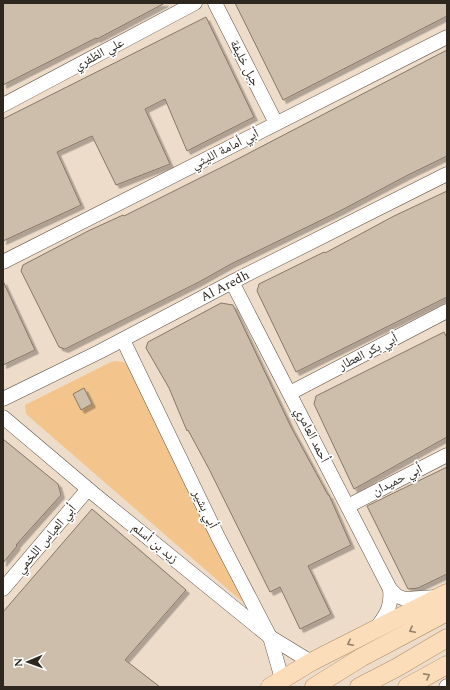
<svg xmlns="http://www.w3.org/2000/svg" width="450" height="690" font-family="Spectral,'Noto Naskh Arabic',serif">
<style>
.green{fill:#f3c58c}
.building{fill:#cdbdab;stroke:#867867;filter:url(#shadow)}
.lines{fill:none;stroke-linecap:round;stroke-linejoin:round}
.minor-casing{stroke:#625444;stroke-width:15}
.major-casing{stroke:#b18f66;stroke-width:19}
.minor{stroke:#fff;stroke-width:14}
.major{stroke:#fbddba;stroke-width:18}
.oneway{stroke:#94826d}
.labels{text-anchor:middle;dominant-baseline:central;stroke-width:3.5;stroke-linejoin:round;paint-order:stroke}
.street-label{font-size:13px;fill:#2d2720;stroke:#fff}
</style>
<defs>
<filter id="shadow"><feDropShadow dx="3.5" dy="3.5" stdDeviation="0" flood-color="#0004"/></filter>
</defs>
<rect width="100%" height="100%" fill="#eddcca"/>
<!-- green -->
<polygon class="green" points="116,361 124,362 128,366 246,605 26,414 25,405 111,362"/>
<!-- building -->
<g class="building">
<polygon points="3,3 165,3 97,39 96,38 3,85"/>
<polygon points="235,3 447,3 447,16 283,100"/>
<polygon points="206,17 254,117 187,151 165,99 145,109 170,164 116,185 92,136 57,152 81,205 3,241 3,119"/>
<polygon points="447,50 447,156 408,175 338,212 231,264 199,282 65,349 59,347 21,271 23,265 88,231 123,215 124,216 228,164"/>
<polygon points="447,191 447,297 296,372 257,291 259,284 324,252 325,253 394,216"/>
<polygon points="3,281 35,350 3,365"/>
<polygon points="221,303 233,305 291,427 328,495 329,495 351,545 308,566 331,614 300,629 280,587 270,592 209,469 188,430 187,431 169,388 146,348 148,342"/>
<polygon points="444,332 447,338 447,437 354,489 314,404 316,396"/>
<polygon points="84,388 92,404 81,410 73,394"/>
<polygon points="3,439 58,484 61,495 16,545 17,546 3,563"/>
<polygon points="447,467 447,574 418,588 408,589 367,506"/>
<polygon points="92,509 186,590 125,660 160,687 3,687 3,612"/>
</g>
<g class="lines">
<defs>
<g id="minor">
<polyline points="215,3 276,123"/>
<polyline points="3,105 195,3"/>
<polyline points="3,262 447,37"/>
<path d="M 232,282 L 390,589 C 392,608 386,614 376,629"/>
<polyline points="123,340 218,537 270,637 282,679"/>
<polyline points="290,393 447,311"/>
<polyline points="3,399 99,352 232,282 447,174"/>
<polyline points="3,417 94,494 270,637 311,662"/>
<polyline points="348,506 447,455"/>
<polyline points="3,589 88,489"/>
<polyline points="390,589 397,596 405,599 436,597"/>
<polyline points="446,687 447,686"/>
</g>
<g id="major">
<polyline points="270,687 311,662 447,593"/>
<polyline points="314,687 362,657 447,612"/>
<polyline points="359,687 396,668 447,638"/>
<polyline points="407,687 447,665"/>
</g>
</defs>
<!-- minor casing -->
<use href="#minor" class="minor-casing"/>
<!-- major casing -->
<use href="#major" class="major-casing"/>
<!-- minor -->
<use href="#minor" class="minor"/>
<!-- major -->
<use href="#major" class="major"/>
</g>
<!-- one-way arrows -->
<defs><path id="oneway-chevron" d="M-2-3.5L2.5 0L-2 3.5" fill="none" stroke-width="1.6" stroke-linecap="round" stroke-linejoin="round"/></defs>
<g class="oneway">
<use href="#oneway-chevron" transform="translate(412 630) rotate(153)"/>
<use href="#oneway-chevron" transform="translate(350 643) rotate(154)"/>
<use href="#oneway-chevron" transform="translate(427 676) rotate(-28)"/>
</g>
<g class="labels">
<!-- street labels -->
<g class="street-label">
<text transform="translate(99 54) rotate(-28)">علي الظفري</text>
<text transform="translate(245 63) rotate(63)">جبل خليفة</text>
<text transform="translate(225 149) rotate(-27)">أبي أمامة الليثي</text>
<text transform="translate(225 286) rotate(-27)">Al Aredh</text>
<text transform="translate(368 352) rotate(-27)">أبي بكر العطار</text>
<text transform="translate(312 435) rotate(63)">أحمد العامري</text>
<text transform="translate(397 480) rotate(-27)">أبي حميدان</text>
<text transform="translate(205 509) rotate(64)">أبي بشير</text>
<text transform="translate(46 539) rotate(-50)">أبي العباس اللخمي</text>
<text transform="translate(155 543) rotate(39)">زيد بن أسلم</text>
</g>
</g>
<!-- border -->
<rect width="450" height="690" fill="none" stroke="#2d2720" stroke-width="8"/>
<!-- north arrow -->
<g transform="translate(28 662) rotate(268)" stroke="#ffffff" stroke-width="3" paint-order="stroke">
<path d="M0-3L7 15L0 10L-7 15Z" fill="#2d2720"/>
<text y="-6" font-size="11" font-weight="bold" text-anchor="middle" fill="#2d2720">N</text>
</g>
</svg>
